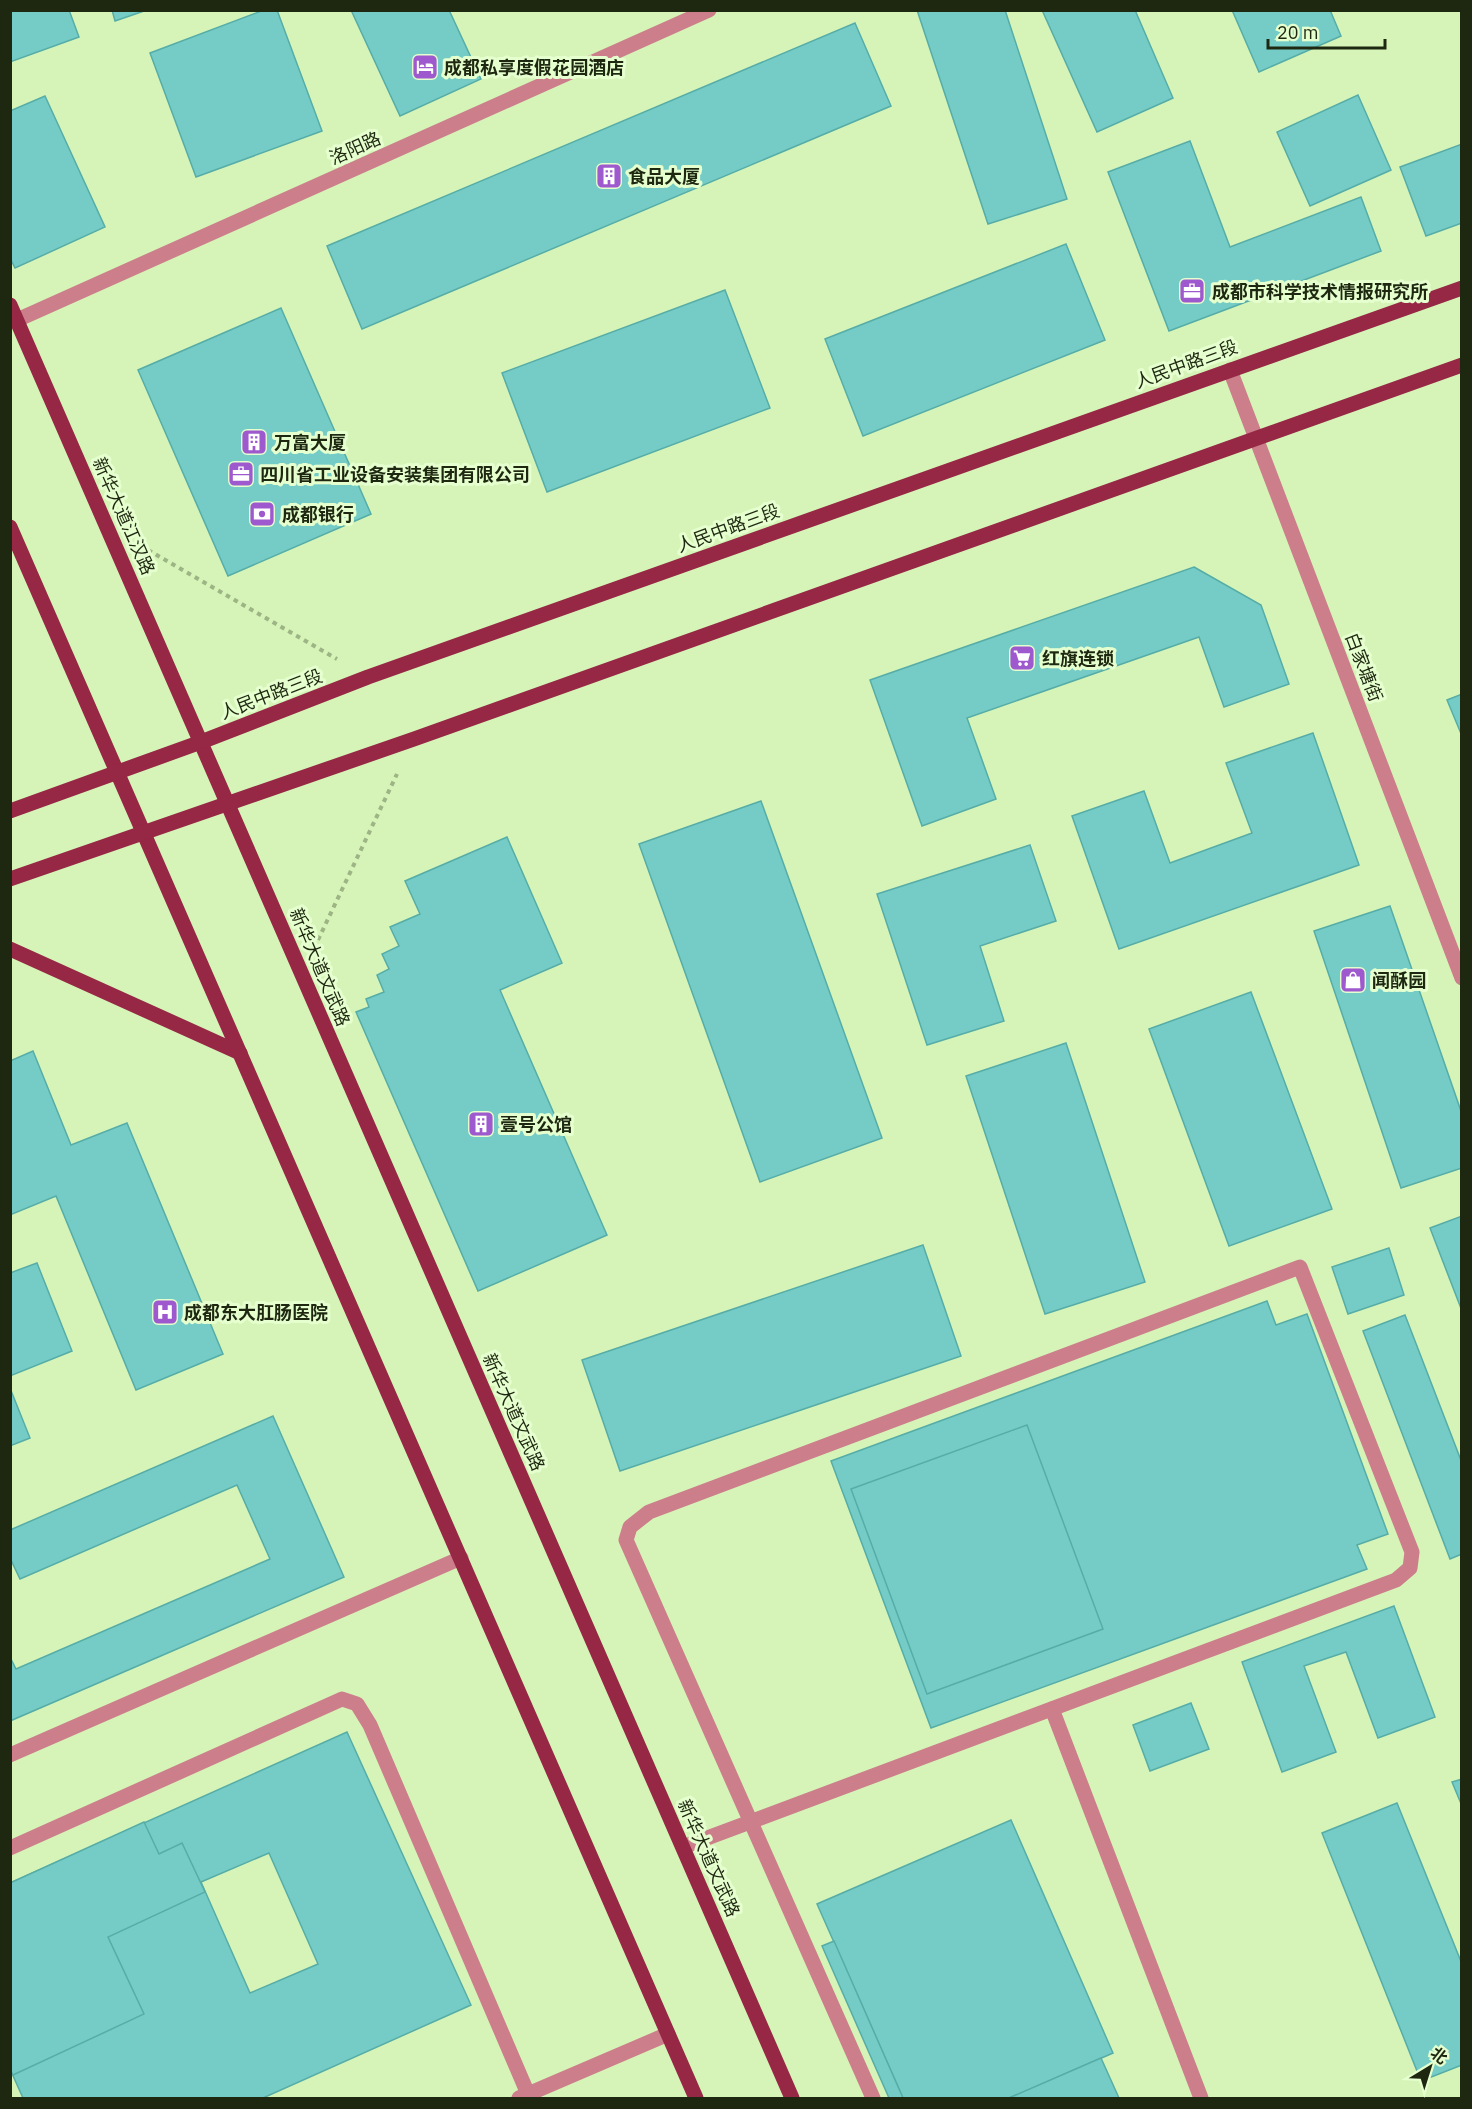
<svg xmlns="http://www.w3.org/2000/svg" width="1472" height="2109" font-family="'IBM Plex Sans','Noto Sans SC',sans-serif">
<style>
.building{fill:#75ccc6;stroke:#56ada7;stroke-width:1.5;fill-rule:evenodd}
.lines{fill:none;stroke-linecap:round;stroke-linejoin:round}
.path{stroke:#9db584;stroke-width:4;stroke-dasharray:4.5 4.5;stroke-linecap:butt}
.service{stroke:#cc7e8b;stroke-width:15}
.minor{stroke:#cc7e8b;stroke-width:15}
.primary{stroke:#962745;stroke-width:15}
.labels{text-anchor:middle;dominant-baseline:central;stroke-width:6;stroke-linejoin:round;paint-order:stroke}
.poi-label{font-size:18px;font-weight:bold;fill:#1e2811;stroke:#e6ffcf;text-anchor:start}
.street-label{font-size:18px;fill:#1e2811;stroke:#e6ffcf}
</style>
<rect width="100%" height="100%" fill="#d6f4b8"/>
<!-- building -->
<g class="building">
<polygon points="10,10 69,10 79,37 10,62"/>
<polygon points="112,10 147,10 115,21"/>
<polygon points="264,10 277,10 322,131 196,177 150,53"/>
<polygon points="351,10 449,10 481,79 400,116"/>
<polygon points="917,10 1005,10 1067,199 988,224"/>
<polygon points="1042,10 1135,10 1173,98 1097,132"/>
<polygon points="1232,10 1330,10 1341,36 1259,72"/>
<polygon points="855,23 891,106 362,329 327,246"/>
<polygon points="1358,95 1391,170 1310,206 1277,132"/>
<polygon points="45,96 105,227 15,268 10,258 10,111"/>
<polygon points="1190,141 1230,247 1361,197 1381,251 1169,331 1108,172"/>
<polygon points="1462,144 1462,223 1426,236 1400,167"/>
<polygon points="1066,244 1105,340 863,436 825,339"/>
<polygon points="725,290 770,408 547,492 502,373"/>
<polygon points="281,308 371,514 228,576 138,370"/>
<polygon points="1194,567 1261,605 1289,684 1224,707 1199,637 967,718 996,799 922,826 870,680"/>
<polygon points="1462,694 1462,736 1447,700"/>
<polygon points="1313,733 1359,865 1119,949 1072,816 1144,791 1170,863 1252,833 1226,763"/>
<polygon points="761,801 882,1138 760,1182 639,844"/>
<polygon points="507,837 562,963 500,990 607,1235 478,1291 356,1012 369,1007 366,999 384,992 377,975 389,969 382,954 399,946 390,927 420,914 405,881"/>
<polygon points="1030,845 1056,921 980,946 1004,1021 927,1045 877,894"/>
<polygon points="1390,906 1462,1114 1462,1168 1401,1188 1314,931"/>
<polygon points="1251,992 1332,1209 1229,1246 1149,1029"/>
<polygon points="1066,1043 1145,1282 1045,1314 966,1076"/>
<polygon points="33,1051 71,1145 127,1123 223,1354 136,1390 56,1196 10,1215 10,1061"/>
<polygon points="1462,1216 1462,1311 1430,1228"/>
<polygon points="923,1245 961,1356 620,1471 582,1360"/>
<polygon points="1389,1248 1404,1295 1348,1314 1332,1267"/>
<polygon points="37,1263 72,1351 10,1376 10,1273"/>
<polygon points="1267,1301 1276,1325 1307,1314 1388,1534 1357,1545 1367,1569 931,1728 831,1461"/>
<polygon points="1405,1315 1462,1463 1462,1554 1450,1559 1363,1331"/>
<polygon points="10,1388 30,1438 10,1446"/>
<polygon points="273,1416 344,1577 10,1721 10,1657 16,1669 270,1559 237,1485 20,1579 10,1558 10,1530"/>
<polygon points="1027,1425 1103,1629 927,1694 851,1489"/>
<polygon points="1394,1606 1435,1717 1378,1738 1346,1652 1304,1666 1336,1752 1282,1772 1242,1662"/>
<polygon points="1191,1703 1209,1749 1150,1771 1133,1725"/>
<path d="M 347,1732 L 471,2005 L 263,2098 L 23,2098 L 10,2069 L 10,1883 ZM 269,1853 L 318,1964 L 250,1993 L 201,1882 Z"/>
<polygon points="1462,1779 1462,1806 1452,1782"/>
<polygon points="1397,1803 1462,1964 1462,2065 1421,2081 1322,1833"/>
<polygon points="1011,1820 1113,2053 1009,2098 903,2098 817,1904"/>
<polygon points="144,1822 159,1854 182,1843 205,1892 108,1937 144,2014 13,2075 10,2069 10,1883"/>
<polygon points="834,1941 903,2098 889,2098 822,1946"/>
<polygon points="1101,2058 1119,2098 1009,2098"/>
</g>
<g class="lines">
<!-- path -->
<g class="path">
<polyline points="148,550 337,659"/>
<polyline points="318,940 397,774"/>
</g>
<!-- service -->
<g class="service">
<polyline points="1052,1709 1201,2098"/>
<polyline points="683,1847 750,1822 1396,1580 1410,1568 1412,1552 1300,1267 649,1512 630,1527 626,1540 873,2098"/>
<polyline points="10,1848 342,1699 357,1704 370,1725 528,2094"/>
<polyline points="519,2098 668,2034"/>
</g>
<!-- minor -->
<g class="minor">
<polyline points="17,320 709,10"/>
<polyline points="1230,370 1462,978"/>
<polyline points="10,1755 461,1558"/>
</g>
<!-- primary -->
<g class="primary">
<polyline points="10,305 792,2098"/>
<polyline points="10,527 696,2098"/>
<polyline points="10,811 201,742 368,677 1462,288"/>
<polyline points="10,879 414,739 1462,365"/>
<polyline points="10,949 240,1053"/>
</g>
</g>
<!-- icons -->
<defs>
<symbol id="hotel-square" viewBox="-11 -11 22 22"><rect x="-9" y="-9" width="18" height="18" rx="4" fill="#9f59ce" stroke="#e6ffcf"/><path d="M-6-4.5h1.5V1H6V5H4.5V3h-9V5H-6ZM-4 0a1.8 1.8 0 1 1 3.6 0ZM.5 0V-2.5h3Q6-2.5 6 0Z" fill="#fff"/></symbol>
<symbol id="building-square" viewBox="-11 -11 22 22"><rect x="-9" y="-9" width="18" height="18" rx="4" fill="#9f59ce" stroke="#e6ffcf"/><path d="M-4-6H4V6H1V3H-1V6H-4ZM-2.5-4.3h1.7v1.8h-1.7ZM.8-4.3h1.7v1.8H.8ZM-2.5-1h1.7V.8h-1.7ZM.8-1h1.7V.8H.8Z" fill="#fff"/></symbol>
<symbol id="office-square" viewBox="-11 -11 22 22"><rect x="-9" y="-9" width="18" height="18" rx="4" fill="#9f59ce" stroke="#e6ffcf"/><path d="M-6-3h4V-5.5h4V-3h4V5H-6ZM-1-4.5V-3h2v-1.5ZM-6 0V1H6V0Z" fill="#fff"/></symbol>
<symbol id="bank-square" viewBox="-11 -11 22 22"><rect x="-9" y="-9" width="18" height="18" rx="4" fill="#9f59ce" stroke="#e6ffcf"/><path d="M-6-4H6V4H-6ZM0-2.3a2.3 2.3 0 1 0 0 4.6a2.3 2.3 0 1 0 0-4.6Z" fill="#fff"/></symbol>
<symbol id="supermarket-square" viewBox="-11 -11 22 22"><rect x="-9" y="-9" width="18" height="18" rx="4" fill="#9f59ce" stroke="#e6ffcf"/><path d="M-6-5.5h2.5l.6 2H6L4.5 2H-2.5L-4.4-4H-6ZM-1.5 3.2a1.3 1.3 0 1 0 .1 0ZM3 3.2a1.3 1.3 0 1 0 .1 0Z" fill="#fff"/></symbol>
<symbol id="shop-square" viewBox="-11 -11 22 22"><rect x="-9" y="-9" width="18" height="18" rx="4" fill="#9f59ce" stroke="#e6ffcf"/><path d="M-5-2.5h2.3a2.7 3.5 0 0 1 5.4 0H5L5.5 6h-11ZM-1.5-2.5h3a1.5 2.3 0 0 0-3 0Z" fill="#fff"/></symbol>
<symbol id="hospital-square" viewBox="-11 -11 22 22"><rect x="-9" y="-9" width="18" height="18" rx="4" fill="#9f59ce" stroke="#e6ffcf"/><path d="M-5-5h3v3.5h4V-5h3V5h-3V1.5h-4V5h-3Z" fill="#fff"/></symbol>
</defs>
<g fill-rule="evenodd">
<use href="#hotel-square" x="410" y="52" width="30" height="30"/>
<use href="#building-square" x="594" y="161" width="30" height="30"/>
<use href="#office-square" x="1177" y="276" width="30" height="30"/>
<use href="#building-square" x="239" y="427" width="30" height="30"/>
<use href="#office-square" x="226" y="459" width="30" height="30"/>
<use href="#bank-square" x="247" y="499" width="30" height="30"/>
<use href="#supermarket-square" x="1007" y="643" width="30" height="30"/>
<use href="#shop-square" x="1338" y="965" width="30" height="30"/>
<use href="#building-square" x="466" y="1109" width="30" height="30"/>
<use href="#hospital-square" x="150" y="1297" width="30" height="30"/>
</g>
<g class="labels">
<!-- poi labels -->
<g class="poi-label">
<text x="444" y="67">成都私享度假花园酒店</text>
<text x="628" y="176">食品大厦</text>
<text x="1212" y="291">成都市科学技术情报研究所</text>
<text x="274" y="442">万富大厦</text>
<text x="260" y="474">四川省工业设备安装集团有限公司</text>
<text x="282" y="514">成都银行</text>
<text x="1042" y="658">红旗连锁</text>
<text x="1372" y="980">闻酥园</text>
<text x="500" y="1124">壹号公馆</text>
<text x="184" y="1312">成都东大肛肠医院</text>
</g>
<!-- street labels -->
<g class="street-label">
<text transform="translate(355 148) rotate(-24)">洛阳路</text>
<text transform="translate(1186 364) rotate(-20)">人民中路三段</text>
<text transform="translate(124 516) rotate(66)">新华大道江汉路</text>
<text transform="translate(728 528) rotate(-20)">人民中路三段</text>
<text transform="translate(1364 667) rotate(69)">白家塘街</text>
<text transform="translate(271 694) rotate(-21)">人民中路三段</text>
<text transform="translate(320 967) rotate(67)">新华大道文武路</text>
<text transform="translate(514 1412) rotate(66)">新华大道文武路</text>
<text transform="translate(709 1858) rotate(66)">新华大道文武路</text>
</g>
</g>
<!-- border -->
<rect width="1472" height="2109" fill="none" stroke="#1e2811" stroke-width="24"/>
<!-- north arrow -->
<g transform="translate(1430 2067) rotate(38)" stroke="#e6ffcf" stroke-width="4.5" paint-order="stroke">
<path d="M0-4.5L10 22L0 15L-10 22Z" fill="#1e2811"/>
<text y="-9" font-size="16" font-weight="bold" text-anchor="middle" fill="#1e2811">北</text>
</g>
<!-- scale -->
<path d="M1268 39v9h117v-9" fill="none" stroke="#1e2811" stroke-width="3"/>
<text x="1277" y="39" font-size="18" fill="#1e2811" stroke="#e6ffcf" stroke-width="4.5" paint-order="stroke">20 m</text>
</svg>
